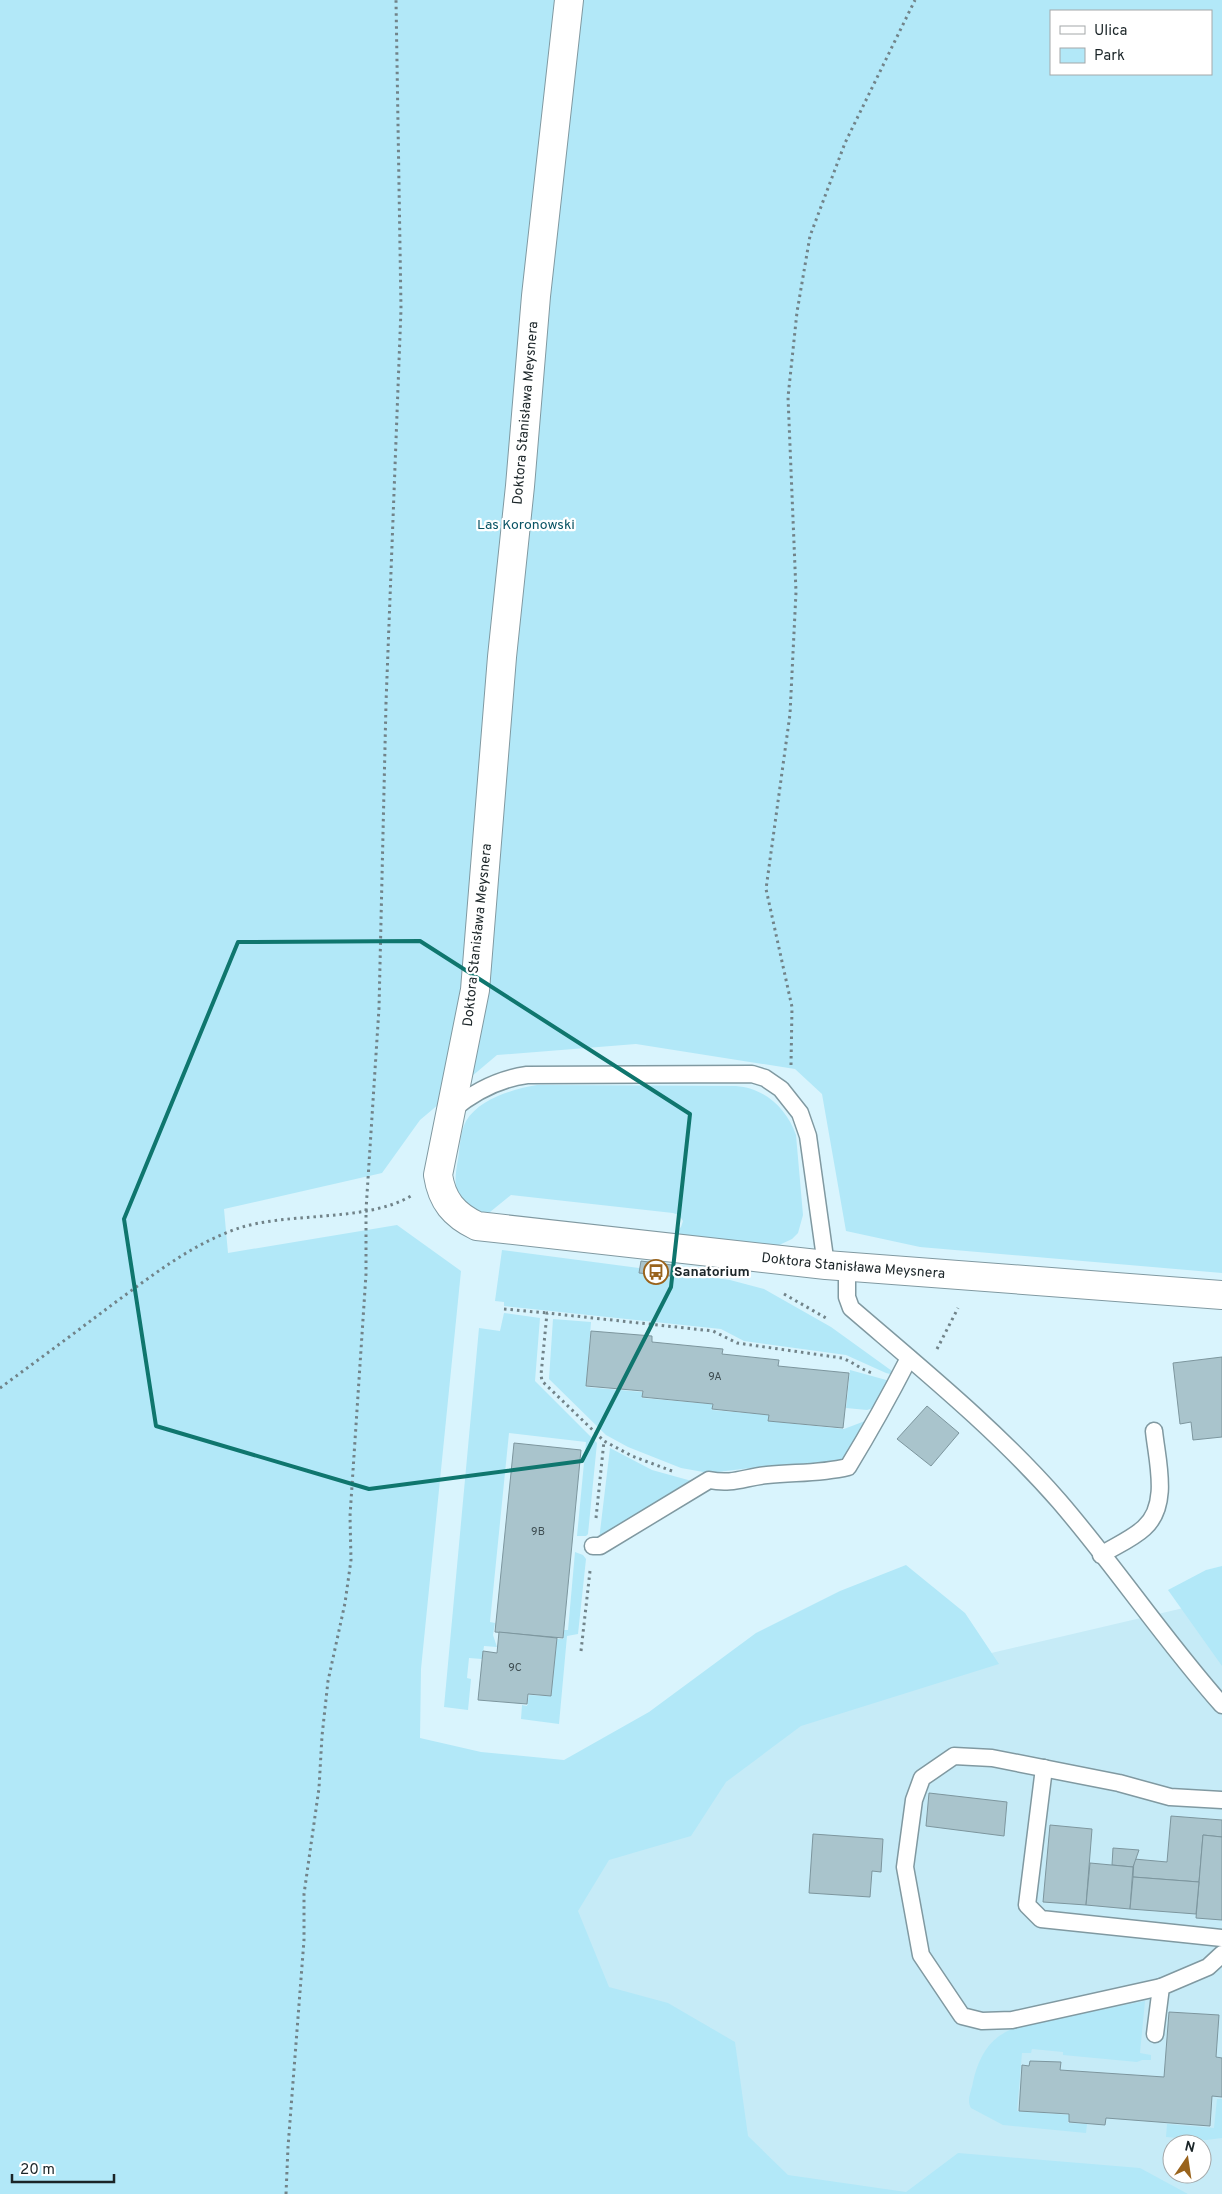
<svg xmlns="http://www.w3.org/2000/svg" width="1222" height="2194" font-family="Overpass,sans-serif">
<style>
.built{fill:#c6ebf7;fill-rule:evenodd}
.green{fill:#b2e8f8;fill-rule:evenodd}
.building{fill:#a9c4cc;stroke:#7d969e}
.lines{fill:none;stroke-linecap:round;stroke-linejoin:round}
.service-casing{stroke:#8099a1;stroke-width:19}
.minor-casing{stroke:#8099a1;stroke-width:30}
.path{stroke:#718389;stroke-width:3;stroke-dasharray:2.5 4;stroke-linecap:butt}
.service{stroke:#fff;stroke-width:16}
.minor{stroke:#fff;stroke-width:28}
.marked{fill:none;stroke:#0f766e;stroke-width:4;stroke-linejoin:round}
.labels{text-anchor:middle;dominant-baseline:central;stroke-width:4.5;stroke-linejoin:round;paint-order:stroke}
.number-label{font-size:11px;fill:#3e4d51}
.street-label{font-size:14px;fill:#1b2528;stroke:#fff}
.park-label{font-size:14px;fill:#085364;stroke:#fff}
.poi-label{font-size:14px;font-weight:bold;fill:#1b2528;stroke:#fff;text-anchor:start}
</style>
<rect width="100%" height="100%" fill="#d9f4fd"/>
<!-- built -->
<path class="built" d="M 1222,1599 L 1222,2194 L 342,2194 L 395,1829 L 812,1695 ZM 1172,2144 L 1202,2144 L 1202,2174 L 1172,2174 Z"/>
<!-- green -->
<g class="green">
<path d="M 0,0 L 1222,0 L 1222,1273 L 920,1247 L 846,1231 L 822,1094 L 795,1069 L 636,1044 L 497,1055 L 420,1120 L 382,1173 L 224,1209 L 228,1253 L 397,1225 L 461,1271 L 421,1669 L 420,1738 L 481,1752 L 564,1760 L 649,1712 L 756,1633 L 840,1591 L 906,1565 L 965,1613 L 999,1664 L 801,1726 L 726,1782 L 691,1836 L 609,1860 L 578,1911 L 609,1987 L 668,2003 L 735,2042 L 748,2136 L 788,2175 L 906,2192 L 958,2153 L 1140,2168 L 1188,2194 L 0,2194 ZM 1051,11 L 1211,11 L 1211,74 L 1051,74 Z"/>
<path d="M 537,1085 L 736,1086 C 765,1088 787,1109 796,1135 L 803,1215 L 798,1233 L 792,1239 L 775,1247 L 673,1234 L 681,1227 L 683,1221 L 679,1215 L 673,1213 L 511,1195 L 490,1212 L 477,1212 C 454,1193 453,1188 458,1159 C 460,1147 460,1132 466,1121 C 479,1099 513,1089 537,1085 Z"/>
<polygon points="502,1250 639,1268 639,1273 670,1276 671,1272 730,1280 764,1289 831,1327 892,1371 890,1374 886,1373 846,1355 744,1341 721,1329 504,1306 504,1302 495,1301"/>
<polygon points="504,1313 540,1318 535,1381 597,1443 588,1534 586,1536 577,1536 586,1442 509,1433 490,1622 495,1623 493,1635 497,1647 484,1646 482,1659 469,1658 467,1678 471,1679 468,1710 444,1707 479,1328 500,1331"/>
<polygon points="553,1319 591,1322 586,1387 642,1392 642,1398 712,1404 712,1410 769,1415 768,1421 844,1429 865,1421 863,1433 840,1464 759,1467 709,1473 681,1468 628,1447 606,1435 549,1379"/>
<polygon points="850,1370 890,1381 873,1408 867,1410 846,1408"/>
<polygon points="610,1448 652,1470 699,1483 599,1540"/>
<polygon points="575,1552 583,1555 586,1559 578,1634 567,1636 559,1724 521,1719 522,1705 527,1706 529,1695 551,1696 557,1639 563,1639 564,1630 568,1630"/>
<polygon points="1222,1566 1222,1666 1168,1590 1206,1570"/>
<path d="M 1145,2001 L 1140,2053 L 1151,2055 L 1151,2060 L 1142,2060 L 1137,2062 L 1063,2055 L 1063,2052 L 1032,2049 L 1031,2053 L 1022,2053 L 1017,2111 L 1069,2115 L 1068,2123 L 1087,2124 L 1086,2133 L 1003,2125 L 971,2108 C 966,2100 972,2090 973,2082 C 977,2064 984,2047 999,2036 C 1017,2024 1041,2022 1062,2018 C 1090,2012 1117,2006 1145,2001 Z"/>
<polygon points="1217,2099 1222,2099 1222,2138 1206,2140 1166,2137 1167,2124 1214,2128"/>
</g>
<!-- building -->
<g class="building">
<polygon points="641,1261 672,1265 670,1276 639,1273"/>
<polygon points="591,1331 652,1336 652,1342 723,1349 722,1354 779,1360 778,1366 849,1373 843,1428 768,1421 769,1415 712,1409 713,1404 642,1397 643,1391 586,1386"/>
<polygon points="1222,1357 1222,1437 1193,1440 1191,1422 1180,1424 1173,1363"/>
<polygon points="927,1406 959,1433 931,1466 897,1439"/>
<polygon points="514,1443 581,1450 563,1638 495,1632"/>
<polygon points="499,1632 557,1638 551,1696 528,1694 527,1704 478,1700 483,1651 497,1653"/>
<polygon points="929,1793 1007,1802 1004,1836 926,1826"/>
<polygon points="1171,1816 1222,1820 1222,1837 1203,1835 1199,1882 1133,1877 1134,1859 1167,1862"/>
<polygon points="1050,1825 1092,1829 1086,1905 1043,1902"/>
<polygon points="813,1834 883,1839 881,1872 872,1871 870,1897 809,1893"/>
<polygon points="1203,1835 1222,1837 1222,1920 1196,1918"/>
<polygon points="1113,1848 1139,1850 1133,1867 1112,1865"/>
<polygon points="1090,1863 1133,1867 1130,1909 1086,1905"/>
<polygon points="1133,1877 1199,1882 1196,1914 1130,1909"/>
<polygon points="1169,2012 1219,2015 1216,2057 1222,2058 1222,2097 1212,2096 1210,2126 1106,2118 1105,2125 1069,2122 1069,2114 1019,2111 1022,2065 1029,2066 1030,2061 1061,2062 1060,2070 1164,2077"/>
</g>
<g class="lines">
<defs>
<g id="service">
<path d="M 452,1110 C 475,1091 498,1079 527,1075 L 752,1074 L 765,1078 L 781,1089 L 800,1113 L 808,1136 L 826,1265"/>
<path d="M 847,1265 L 847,1297 L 851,1308 C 923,1370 997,1430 1059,1501 C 1116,1567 1164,1640 1222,1705"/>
<path d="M 593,1546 L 600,1546 L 709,1480 C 733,1485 745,1477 767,1475 C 796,1472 819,1474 848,1467 C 870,1431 890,1395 909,1358"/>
<path d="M 1101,1555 C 1115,1546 1132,1539 1144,1528 C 1170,1505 1157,1461 1154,1431"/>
<polyline points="1044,1768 1027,1905 1041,1919 1222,1938"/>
<polyline points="1161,1987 1012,2020 982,2021 962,2016 921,1955 905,1867 914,1800 922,1778 954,1756 992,1758 1119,1783 1170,1797 1222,1800"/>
<polyline points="1155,2034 1161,1987 1208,1967 1222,1954"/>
</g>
<g id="minor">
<path id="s1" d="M 569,0 L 536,296 L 520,486 L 502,657 L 475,990 L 438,1175 C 442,1201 454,1215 477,1226 L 826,1265 L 1222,1295"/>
</g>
</defs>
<!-- service casing -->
<use href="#service" class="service-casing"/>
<!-- minor casing -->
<use href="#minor" class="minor-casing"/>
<!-- path -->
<g class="path">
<polyline points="791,1065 792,1007 766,889 790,714 796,592 788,397 797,312 810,236 845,143 915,0"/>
<polyline points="784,1294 826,1318"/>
<polyline points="504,1309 547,1313"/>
<polyline points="937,1349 958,1308"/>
<path d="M 0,1388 C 38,1360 76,1332 113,1304 C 153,1275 189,1246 236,1229 C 289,1211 364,1223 411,1196"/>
<path d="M 672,1471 L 632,1456 L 604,1441 L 542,1381 L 541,1375 L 547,1313 L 713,1331 L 737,1343 L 842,1358 C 853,1362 860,1369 872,1373"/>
<polyline points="596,1518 604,1441"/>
<polyline points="581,1651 590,1571"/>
<polyline points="286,2194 288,2147 304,1940 304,1894 319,1788 322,1736 328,1681 345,1603 351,1560 350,1516 366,1274 366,1210 379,1008 386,703 401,309 396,0"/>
</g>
<!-- service -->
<use href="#service" class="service"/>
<!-- minor -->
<use href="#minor" class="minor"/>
</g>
<!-- marked area -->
<path class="marked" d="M 420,941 L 690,1114 L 671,1287 L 582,1461 L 369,1489 L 156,1426 L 124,1219 L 238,942 Z"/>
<!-- icons -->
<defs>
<symbol id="bus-ring" viewBox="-11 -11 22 22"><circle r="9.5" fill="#fff" stroke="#99631c" stroke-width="1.5"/><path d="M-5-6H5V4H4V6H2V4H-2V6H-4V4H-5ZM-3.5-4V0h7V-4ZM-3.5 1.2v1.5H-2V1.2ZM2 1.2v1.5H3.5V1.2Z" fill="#99631c"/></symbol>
</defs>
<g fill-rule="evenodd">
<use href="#bus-ring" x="642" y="1258" width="28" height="28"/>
</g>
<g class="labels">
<!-- number labels -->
<g class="number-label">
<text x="715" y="1377">9A</text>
<text x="538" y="1532">9B</text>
<text x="515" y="1668">9C</text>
</g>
<!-- street labels -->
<g class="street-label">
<text transform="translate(526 413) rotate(-85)">Doktora Stanisława Meysnera</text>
<text transform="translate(478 935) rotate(-84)">Doktora Stanisława Meysnera</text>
<text stroke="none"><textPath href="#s1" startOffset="1629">Doktora Stanisława Meysnera</textPath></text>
</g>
<!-- park labels -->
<g class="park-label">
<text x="526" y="525">Las Koronowski</text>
</g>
<!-- poi labels -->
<g class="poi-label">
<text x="674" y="1272">Sanatorium</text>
</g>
</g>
<!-- legend -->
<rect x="1050" y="10" width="162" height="65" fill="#ffffff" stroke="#a4a8a9"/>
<rect x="1060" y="26" width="25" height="8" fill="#ffffff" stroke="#a4a8a9"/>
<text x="1094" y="35" font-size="15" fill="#1b2528">Ulica</text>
<rect x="1060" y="48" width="25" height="15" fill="#b2e8f8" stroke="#a4a8a9"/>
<text x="1094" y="60" font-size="15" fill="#1b2528">Park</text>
<!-- north arrow -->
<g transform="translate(1187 2159) rotate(13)"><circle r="24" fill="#ffffff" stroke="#a4a8a9"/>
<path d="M0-4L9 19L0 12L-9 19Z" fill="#99631c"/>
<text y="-8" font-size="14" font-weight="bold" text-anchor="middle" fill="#1b2528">N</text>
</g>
<!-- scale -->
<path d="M12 2174v8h102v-8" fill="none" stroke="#1b2528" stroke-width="2.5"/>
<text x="20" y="2174" font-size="15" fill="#1b2528" stroke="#ffffff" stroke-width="4" paint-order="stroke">20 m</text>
</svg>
